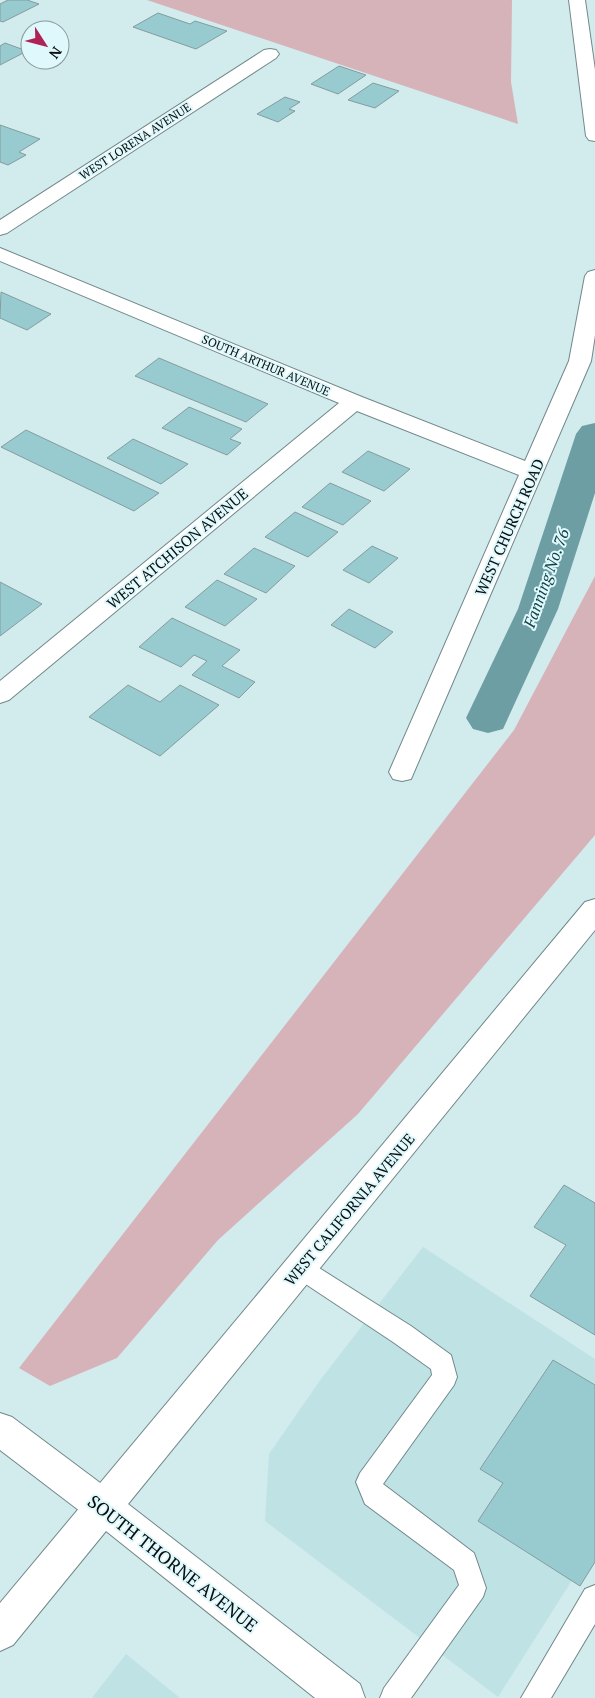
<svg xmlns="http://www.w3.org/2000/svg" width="595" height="1698" viewBox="0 0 595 1698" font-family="'PT Serif',serif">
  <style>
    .built { fill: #bfe2e5 }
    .green { fill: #d6b3b9 }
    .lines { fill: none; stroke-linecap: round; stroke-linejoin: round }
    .canal { fill: #6c9ea4; fill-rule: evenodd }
    .building { fill: #97cbd0; stroke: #859c9e }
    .service-casing { stroke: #72888b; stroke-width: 2 }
    .minor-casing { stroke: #72888b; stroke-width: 2 }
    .secondary-casing { stroke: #72888b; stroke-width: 2 }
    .service { fill: #fff; fill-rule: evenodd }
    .minor { fill: #fff; fill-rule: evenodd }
    .secondary { fill: #fff; fill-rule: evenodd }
    .labels { text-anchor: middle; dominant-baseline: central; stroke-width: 4; stroke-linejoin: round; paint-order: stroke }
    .far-street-label { font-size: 12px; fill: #060e0f; stroke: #dff8fb }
    .street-label { font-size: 15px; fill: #060e0f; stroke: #dff8fb }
    .water-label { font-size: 16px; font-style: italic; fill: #104045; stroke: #dff8fb }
    .near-street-label { font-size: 18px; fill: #060e0f; stroke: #dff8fb }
  </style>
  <rect width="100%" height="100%" fill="#d2ebed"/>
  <path class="built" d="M 423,1247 L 595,1359 L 595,1544 L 498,1697 L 265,1521 L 269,1454 L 321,1379 Z
    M 126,1654 L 180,1698 L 92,1698 Z"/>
  <path class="green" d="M 147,0 L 512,0 L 511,82 L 518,124 Z
    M 595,576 L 595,835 L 358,1114 L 218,1240 L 117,1358 L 50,1386 L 19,1368 L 514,730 Z"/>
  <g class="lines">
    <path class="canal" d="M 595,423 L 595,493 L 558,609 L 503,729 L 488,733 L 473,729 L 466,718 L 518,609 L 576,434 L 582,426 Z"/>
  </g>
  <path class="building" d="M 8,0 L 27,0 L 39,4 L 3,22 L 0,21 L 0,4 Z
    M 158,13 L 190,24 L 195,21 L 227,31 L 196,49 L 133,27 Z
    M 5,43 L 27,51 L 0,65 L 0,46 Z
    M 339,66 L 366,75 L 338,94 L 311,84 Z
    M 373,83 L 399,91 L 375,108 L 348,100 Z
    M 285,97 L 300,102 L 289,109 L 295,111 L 278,122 L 257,114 Z
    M 0,125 L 40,139 L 19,152 L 26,155 L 8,165 L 0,162 Z
    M 1,292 L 51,314 L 27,330 L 0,318 Z
    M 159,358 L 268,404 L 246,422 L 135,376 Z
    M 189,407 L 242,429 L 230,439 L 241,443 L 227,455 L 162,428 Z
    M 26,430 L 159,493 L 134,511 L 1,447 Z
    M 133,439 L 188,464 L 161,484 L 107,458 Z
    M 368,451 L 410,469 L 384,491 L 342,472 Z
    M 330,483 L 371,501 L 343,525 L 302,507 Z
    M 295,512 L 338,532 L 308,557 L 265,537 Z
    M 372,546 L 398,558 L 369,583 L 343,570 Z
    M 254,548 L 295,566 L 266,593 L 224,574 Z
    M 217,580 L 257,599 L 225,626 L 185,607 Z
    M 0,582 L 42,604 L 0,636 Z
    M 349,609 L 393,632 L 375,648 L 331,625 Z
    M 172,618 L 240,650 L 222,666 L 255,682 L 239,698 L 192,675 L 207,661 L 194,655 L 181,667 L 139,647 Z
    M 128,685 L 160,702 L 180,685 L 219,705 L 160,756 L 89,717 Z
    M 564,1185 L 595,1203 L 595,1335 L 530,1296 L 566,1245 L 534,1227 Z
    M 553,1360 L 595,1385 L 595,1562 L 580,1586 L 478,1521 L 503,1483 L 480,1469 Z"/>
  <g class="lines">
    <defs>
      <path id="service" d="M 300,1258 L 308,1261 L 411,1326 L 451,1355 L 457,1377 L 454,1385 L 383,1484 L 474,1553 L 486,1588 L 483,1597 L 411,1698 L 380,1698 L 384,1688 L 459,1585 L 454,1570 L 365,1504 L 356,1482 L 360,1473 L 432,1375 L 431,1369 L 393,1342 L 292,1275 L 288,1268 L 292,1261 Z
        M 595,1585 L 595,1624 L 551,1698 L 521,1698 L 585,1589 Z"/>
      <path id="minor" d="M 569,0 L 585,0 L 595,70 L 595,141 L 589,140 L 586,136 Z
        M 270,49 L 276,50 L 279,54 L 276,58 L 7,233 L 0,235 L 0,220 L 264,50 Z
        M 0,248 L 362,397 L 525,461 L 569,361 L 585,276 L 588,272 L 595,270 L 595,335 L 591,361 L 411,779 L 402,781 L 393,779 L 389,772 L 519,475 L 357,411 L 9,700 L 0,703 L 0,681 L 339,403 L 0,261 Z
        M 0,1413 L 12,1417 L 115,1494 L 120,1506 L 115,1518 L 102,1523 L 89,1518 L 0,1450 Z"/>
      <path id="secondary" d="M 595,899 L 595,930 L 128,1504 L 360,1684 L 365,1698 L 315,1698 L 106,1531 L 13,1645 L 0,1651 L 0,1603 L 585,902 Z"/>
    </defs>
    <use href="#service" class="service-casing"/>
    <use href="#minor" class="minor-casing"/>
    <use href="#secondary" class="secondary-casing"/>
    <use href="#service" class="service"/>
    <use href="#minor" class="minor"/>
    <use href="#secondary" class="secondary"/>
  </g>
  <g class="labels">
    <g class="far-street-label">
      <text transform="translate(135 141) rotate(-33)">WEST LORENA AVENUE</text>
      <text transform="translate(266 365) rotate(23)">SOUTH ARTHUR AVENUE</text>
    </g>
    <g class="street-label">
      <text transform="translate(509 527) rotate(-66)">WEST CHURCH ROAD</text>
      <text transform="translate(177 548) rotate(-40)">WEST ATCHISON AVENUE</text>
      <text transform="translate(349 1209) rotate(-50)">WEST CALIFORNIA AVENUE</text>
    </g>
    <g class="water-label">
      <text transform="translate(546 578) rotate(-70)">Fanning No. 76</text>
    </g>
    <g class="near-street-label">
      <text transform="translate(173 1563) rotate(38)">SOUTH THORNE AVENUE</text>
    </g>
  </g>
  <g transform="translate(45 45) rotate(126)"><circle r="24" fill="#dff8fb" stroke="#889a9d"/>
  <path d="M0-4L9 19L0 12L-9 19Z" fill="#b02155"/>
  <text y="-8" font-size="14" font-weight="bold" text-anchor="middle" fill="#060e0f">N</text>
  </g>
</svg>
